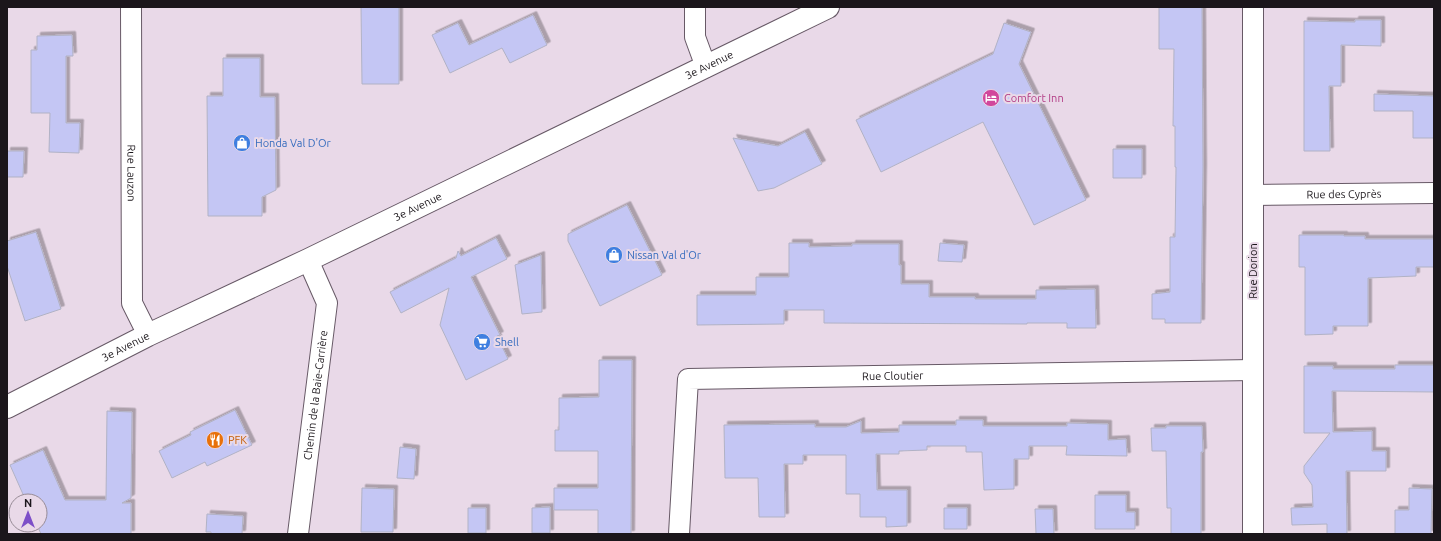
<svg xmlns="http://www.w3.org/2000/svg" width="1441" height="541" viewBox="0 0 1441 541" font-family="Ubuntu,sans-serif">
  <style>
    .building { fill: #c4c6f4; stroke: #b1b2c5; filter: url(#shadow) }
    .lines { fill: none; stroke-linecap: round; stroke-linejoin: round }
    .street-casing { stroke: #675966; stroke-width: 22 }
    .secondary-casing { stroke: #675966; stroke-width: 24 }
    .street { stroke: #fff; stroke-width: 20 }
    .secondary { stroke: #fff; stroke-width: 22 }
    .labels { text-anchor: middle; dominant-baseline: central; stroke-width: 4; stroke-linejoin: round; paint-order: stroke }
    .street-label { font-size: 11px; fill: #1b161b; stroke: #e9d9e8 }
    .hotel-label { font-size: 11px; fill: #b23c85; stroke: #e9d9e8; text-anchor: start }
    .shop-label { font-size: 11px; fill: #366cbe; stroke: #e9d9e8; text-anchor: start }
    .food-label { font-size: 11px; fill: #c56008; stroke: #e9d9e8; text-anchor: start }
  </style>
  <defs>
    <filter id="shadow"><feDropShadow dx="3.5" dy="-3.5" stdDeviation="0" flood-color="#0004"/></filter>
  </defs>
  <rect width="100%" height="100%" fill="#e9d9e8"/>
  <path class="building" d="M 361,7 L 399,7 L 399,84 L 362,84 Z
    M 1159,7 L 1202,7 L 1203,167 L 1201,323 L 1165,323 L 1165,319 L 1152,319 L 1152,294 L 1170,292 L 1170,237 L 1175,237 L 1176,167 L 1175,167 L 1175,126 L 1173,126 L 1174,49 L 1159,49 Z
    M 533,15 L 547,45 L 510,63 L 502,48 L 450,73 L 432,35 L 458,23 L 469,45 Z
    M 1355,20 L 1381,20 L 1381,46 L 1341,45 L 1341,86 L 1329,86 L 1330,151 L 1304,151 L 1304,21 L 1355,22 Z
    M 1004,23 L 1031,32 L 1019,64 L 1086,200 L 1034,225 L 983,122 L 881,172 L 856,120 L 993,54 Z
    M 72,35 L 73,56 L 66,56 L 66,123 L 80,123 L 79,153 L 49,152 L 50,113 L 31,113 L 31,50 L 37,50 L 37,36 Z
    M 223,58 L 260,58 L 260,97 L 275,97 L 276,190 L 262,197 L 262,216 L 208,216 L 207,96 L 223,96 Z
    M 1374,94 L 1434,96 L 1434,138 L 1413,138 L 1413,111 L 1374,111 Z
    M 805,132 L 822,164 L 774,188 L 758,191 L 733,138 L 778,146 Z
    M 1113,149 L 1142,149 L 1142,178 L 1113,178 Z
    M 7,151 L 24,151 L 23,177 L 7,177 Z
    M 627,205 L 662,275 L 600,306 L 568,241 L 568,234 Z
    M 36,232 L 61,309 L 25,321 L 7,266 L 7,241 Z
    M 1299,235 L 1344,235 L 1344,236 L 1365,236 L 1365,239 L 1434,239 L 1434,267 L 1416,267 L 1416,276 L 1368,278 L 1368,326 L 1333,326 L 1333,334 L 1305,335 L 1305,267 L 1299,267 Z
    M 496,238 L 507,259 L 471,277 L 500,335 L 497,336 L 508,359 L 466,380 L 440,325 L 449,288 L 401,313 L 390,292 L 456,258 L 458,251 L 461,256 Z
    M 789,243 L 809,243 L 809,247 L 852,246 L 852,244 L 899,244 L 899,265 L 901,265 L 901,284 L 929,284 L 929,297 L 975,297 L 975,299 L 1036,299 L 1036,290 L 1095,289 L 1096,328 L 1067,328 L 1067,323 L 1027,323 L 1027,324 L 824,323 L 824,310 L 784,310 L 784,324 L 697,325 L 697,295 L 756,295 L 756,277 L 789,277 Z
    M 940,243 L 964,245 L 962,262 L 938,261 Z
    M 541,255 L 542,312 L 522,314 L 515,265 Z
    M 599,360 L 632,360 L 631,534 L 598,534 L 598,510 L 554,510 L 554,488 L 598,488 L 598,451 L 555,451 L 555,430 L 559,430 L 559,398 L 599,397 Z
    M 1395,365 L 1434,365 L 1434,392 L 1332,391 L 1333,432 L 1372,431 L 1372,451 L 1386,451 L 1386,471 L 1346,471 L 1347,534 L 1327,534 L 1327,524 L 1292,525 L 1291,508 L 1313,507 L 1312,485 L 1304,473 L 1304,466 L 1330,433 L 1304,433 L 1304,366 L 1333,366 L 1333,369 L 1395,369 Z
    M 235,410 L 252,445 L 207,466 L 205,462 L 172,478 L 159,451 L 191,435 L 190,432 Z
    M 107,411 L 132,412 L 131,498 L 122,503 L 131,503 L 131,534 L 41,534 L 37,525 L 40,525 L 40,501 L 26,501 L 10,465 L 43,450 L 65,500 L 106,500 Z
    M 956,420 L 983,420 L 983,426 L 1067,426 L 1067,423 L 1108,424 L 1108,440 L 1126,439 L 1127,456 L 1066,455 L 1067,446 L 1029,446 L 1029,459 L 1014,459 L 1014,489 L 984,490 L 982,452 L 966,452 L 966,446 L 927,446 L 927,450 L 899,451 L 899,454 L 876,454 L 877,490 L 907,490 L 907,526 L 886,527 L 886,517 L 860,517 L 860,494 L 846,494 L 846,455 L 803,455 L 803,464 L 784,464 L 785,517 L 759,517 L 758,478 L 725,478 L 724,425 L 815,424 L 815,427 L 846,427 L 861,421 L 861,433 L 899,432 L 899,425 L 956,425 Z
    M 1166,426 L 1202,426 L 1203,452 L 1201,452 L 1201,534 L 1171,534 L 1171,508 L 1167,508 L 1166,451 L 1152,451 L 1151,428 L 1166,428 Z
    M 400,447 L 416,449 L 414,479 L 397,478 Z
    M 362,488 L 394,489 L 393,532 L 361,532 Z
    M 1409,488 L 1432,489 L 1431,534 L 1395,534 L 1395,510 L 1409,510 Z
    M 1095,495 L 1126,495 L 1126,512 L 1135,512 L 1135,529 L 1095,529 Z
    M 550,507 L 550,533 L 532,533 L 532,508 Z
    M 468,508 L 486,508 L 486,533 L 468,533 Z
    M 944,508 L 967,508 L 967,529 L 944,529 Z
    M 1035,509 L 1053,509 L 1054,534 L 1036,534 Z
    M 207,514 L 243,516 L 242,534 L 211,534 L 211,532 L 206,532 Z"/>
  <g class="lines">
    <defs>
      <g id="street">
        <path id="s1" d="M 131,7 L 132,303 L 148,335"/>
        <path d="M 695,7 L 695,37 L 706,67"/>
        <path id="s2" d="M 1253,195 L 1434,193"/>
        <path id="s3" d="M 298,534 L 327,303 L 308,260"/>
        <path id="s4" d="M 679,534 L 688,379 L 1253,370"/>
        <path d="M 1253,534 L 1253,7"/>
      </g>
      <g id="secondary">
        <path id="s5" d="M 7,407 L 148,335 L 308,260 L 828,7"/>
      </g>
    </defs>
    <use href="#street" class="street-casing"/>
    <use href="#secondary" class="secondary-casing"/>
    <use href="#street" class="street"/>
    <use href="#secondary" class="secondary"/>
  </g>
  <defs>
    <symbol id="hotel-disc" viewBox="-11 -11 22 22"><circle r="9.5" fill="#d1479c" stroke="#e9d9e8"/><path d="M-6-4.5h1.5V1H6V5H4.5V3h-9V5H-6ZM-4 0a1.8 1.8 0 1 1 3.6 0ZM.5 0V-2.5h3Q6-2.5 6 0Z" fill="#fff"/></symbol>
    <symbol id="shop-disc" viewBox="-11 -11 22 22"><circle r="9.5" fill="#3f7fe0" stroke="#e9d9e8"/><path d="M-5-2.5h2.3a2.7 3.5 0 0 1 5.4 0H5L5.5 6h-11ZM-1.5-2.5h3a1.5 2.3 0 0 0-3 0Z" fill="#fff"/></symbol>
    <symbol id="supermarket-disc" viewBox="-11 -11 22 22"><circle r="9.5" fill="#3f7fe0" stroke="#e9d9e8"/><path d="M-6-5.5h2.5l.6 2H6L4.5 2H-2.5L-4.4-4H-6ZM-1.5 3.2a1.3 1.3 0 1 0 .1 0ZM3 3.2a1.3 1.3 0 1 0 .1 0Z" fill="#fff"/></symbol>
    <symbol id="restaurant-disc" viewBox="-11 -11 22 22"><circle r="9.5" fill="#e8710a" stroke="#e9d9e8"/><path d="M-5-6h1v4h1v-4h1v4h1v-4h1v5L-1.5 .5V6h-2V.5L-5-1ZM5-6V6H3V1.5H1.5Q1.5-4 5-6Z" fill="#fff"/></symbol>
  </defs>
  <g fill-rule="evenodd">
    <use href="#hotel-disc" x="981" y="88" width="20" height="20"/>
    <use href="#shop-disc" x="232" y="133" width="20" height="20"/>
    <use href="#shop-disc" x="604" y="245" width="20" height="20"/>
    <use href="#supermarket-disc" x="472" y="332" width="20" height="20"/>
    <use href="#restaurant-disc" x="205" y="430" width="20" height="20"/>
  </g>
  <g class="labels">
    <g class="street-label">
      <text stroke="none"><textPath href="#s5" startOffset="781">3e Avenue</textPath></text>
      <text stroke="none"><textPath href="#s1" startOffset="166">Rue Lauzon</textPath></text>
      <text stroke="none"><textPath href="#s2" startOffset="91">Rue des Cyprès</textPath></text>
      <text stroke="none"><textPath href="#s5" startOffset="457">3e Avenue</textPath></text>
      <text transform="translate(1253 271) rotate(-90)">Rue Dorion</text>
      <text stroke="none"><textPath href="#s5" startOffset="133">3e Avenue</textPath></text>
      <text stroke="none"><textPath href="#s4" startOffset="360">Rue Cloutier</textPath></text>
      <text stroke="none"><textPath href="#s3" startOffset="140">Chemin de la Baie-Carrière</textPath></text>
    </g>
    <g class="hotel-label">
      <text x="1004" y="98">Comfort Inn</text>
    </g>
    <g class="shop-label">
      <text x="255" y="143">Honda Val D'Or</text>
      <text x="627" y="255">Nissan Val d'Or</text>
      <text x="495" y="342">Shell</text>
    </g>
    <g class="food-label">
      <text x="228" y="440">PFK</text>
    </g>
  </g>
  <rect width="1441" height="541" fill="none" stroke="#1b161b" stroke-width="16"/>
  <g transform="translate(28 513)"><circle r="19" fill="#e9d9e8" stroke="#978b96"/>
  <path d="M0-3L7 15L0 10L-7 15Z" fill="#7d4fc8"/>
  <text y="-6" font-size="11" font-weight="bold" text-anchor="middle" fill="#1b161b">N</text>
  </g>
</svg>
